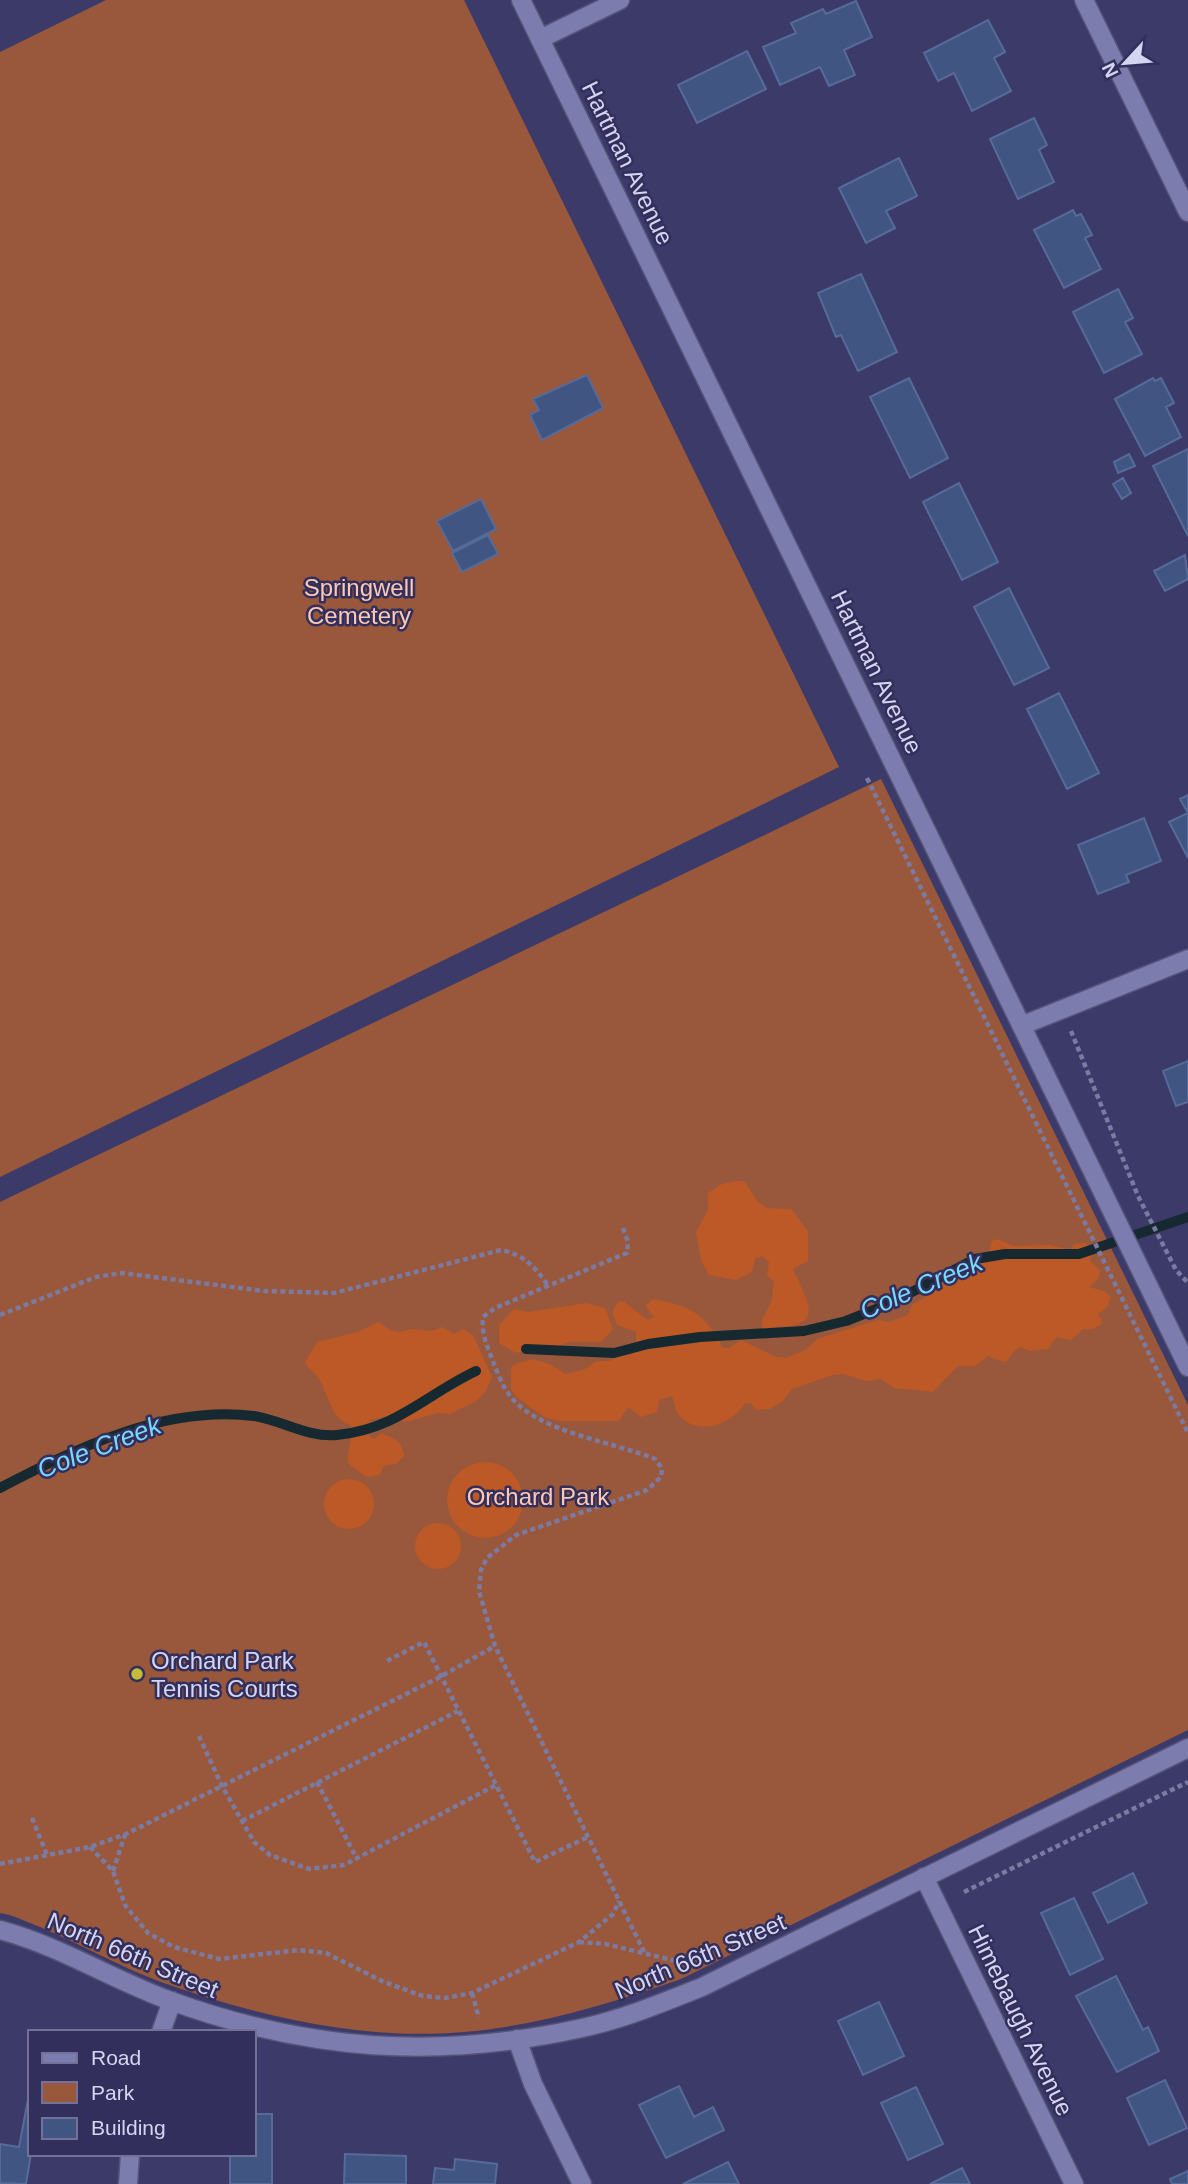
<svg xmlns="http://www.w3.org/2000/svg" width="1188" height="2184" viewBox="0 0 1188 2184" font-family="Helvetica,sans-serif">
  <style>
    .green { fill: #99583b }
    .forest { fill: #bc5927 }
    .lines { fill: none; stroke-linecap: round; stroke-linejoin: round }
    .stream { stroke: #162930; stroke-width: 10 }
    .building { fill: #405581; stroke: #566b99; stroke-width: 2 }
    .street-casing { stroke: #555379; stroke-width: 21 }
    .secondary-casing { stroke: #555379; stroke-width: 21 }
    .path { stroke: #7b7aa1; stroke-width: 4.5; stroke-dasharray: 5 3.5; stroke-linecap: butt }
    .street { stroke: #7d7caf; stroke-width: 18 }
    .secondary { stroke: #7d7caf; stroke-width: 18 }
    .poi-dot { fill: #c6bc3c; stroke: #322f5c; stroke-width: 2.5 }
    .labels { text-anchor: middle; dominant-baseline: central; stroke-width: 5; stroke-linejoin: round; paint-order: stroke }
    .street-label { font-size: 24px; fill: #d4d5f1; stroke: #322f5c }
    .park-label { font-size: 24px; fill: #fec9b2; stroke: #322f5c }
    .poi-label { font-size: 24px; fill: #d4d5f1; stroke: #322f5c; text-anchor: start }
    .water-label { font-size: 26px; font-style: italic; fill: #79d9fc; stroke: #322f5c }
  </style>
  <rect width="100%" height="100%" fill="#3c3a68"/>
  <path class="green" d="M 106,0 L 464,0 L 839,767 L 0,1177 L 0,52 Z
    M 881,779 L 1188,1405 L 1188,1730 L 681,1979 C 612,2003 537,2026 464,2032 C 362,2041 256,2016 161,1982 C 120,1967 81,1944 40,1927 C 27,1922 14,1915 0,1913 L 0,1202 Z"/>
  <path class="forest" d="M 736,1181 L 745,1182 L 757,1201 L 767,1208 L 791,1209 L 808,1231 L 808,1261 L 793,1269 C 804,1296 828,1326 779,1327 C 773,1327 769,1329 762,1329 L 762,1320 L 772,1300 L 774,1282 L 767,1275 L 769,1262 L 762,1256 L 755,1259 L 752,1272 L 736,1280 L 709,1275 L 701,1260 L 696,1232 L 708,1210 L 708,1193 L 722,1184 Z
    M 998,1239 L 1013,1246 L 1050,1245 L 1072,1250 L 1073,1244 L 1087,1243 L 1092,1255 L 1090,1261 L 1100,1270 L 1099,1278 L 1089,1287 L 1104,1291 L 1111,1297 L 1107,1307 L 1098,1314 L 1103,1322 L 1094,1329 L 1083,1329 L 1071,1340 L 1057,1337 L 1048,1349 L 1030,1351 L 1020,1347 C 1002,1358 1016,1368 988,1356 L 975,1366 L 958,1366 L 933,1392 L 894,1388 L 881,1379 L 866,1381 L 843,1374 L 833,1375 L 792,1389 L 783,1401 L 770,1409 L 756,1410 L 751,1403 L 745,1403 C 733,1424 698,1437 680,1416 C 674,1411 675,1402 672,1396 L 659,1400 L 657,1412 L 641,1417 L 628,1407 L 619,1421 L 562,1421 L 546,1418 L 516,1397 L 511,1389 L 511,1367 C 532,1354 547,1361 565,1374 L 585,1369 L 597,1361 L 610,1361 L 636,1344 L 636,1332 L 617,1325 L 612,1312 L 619,1301 L 624,1302 L 648,1320 L 654,1317 L 645,1306 L 653,1299 C 689,1306 705,1312 722,1347 L 729,1348 L 741,1340 L 776,1357 L 786,1358 L 807,1349 L 817,1339 L 878,1320 L 889,1322 L 908,1315 L 912,1305 L 929,1295 L 934,1285 C 952,1274 959,1288 965,1261 L 989,1252 L 992,1241 Z
    M 587,1303 L 605,1308 L 613,1329 L 601,1342 L 568,1342 L 551,1350 L 542,1347 L 516,1353 L 499,1343 L 499,1325 L 514,1309 L 528,1312 Z
    M 378,1322 L 392,1331 L 399,1332 L 413,1329 L 432,1331 L 442,1327 L 454,1334 L 463,1329 L 473,1335 L 492,1377 L 486,1391 L 476,1401 L 450,1414 L 439,1413 L 405,1422 L 388,1416 L 370,1420 L 369,1436 L 374,1439 L 381,1433 C 394,1439 402,1439 404,1456 L 396,1464 L 383,1466 L 380,1475 L 366,1477 L 348,1463 C 347,1450 353,1438 351,1425 C 329,1420 328,1388 316,1375 C 311,1369 308,1370 305,1362 L 317,1342 L 358,1332 Z
    M447 1500a38 38 0 1 1 76 0a38 38 0 1 1-76 0Z
    M324 1504a25 25 0 1 1 50 0a25 25 0 1 1-50 0Z
    M415 1546a23 23 0 1 1 46 0a23 23 0 1 1-46 0Z"/>
  <g class="lines">
    <path class="stream" d="M 526,1349 L 614,1353 L 648,1344 L 700,1337 L 804,1331 L 846,1321 L 889,1304 L 975,1259 L 1005,1254 L 1079,1254 L 1188,1217
      M 0,1488 C 77,1448 164,1405 254,1416 C 281,1420 308,1438 337,1435 C 397,1429 425,1395 476,1371"/>
  </g>
  <path class="building" d="M 856,1 L 872,37 L 844,50 L 855,75 L 829,86 L 820,67 L 780,85 L 763,47 L 796,33 L 791,23 L 823,9 L 826,14 Z
    M 988,20 L 1005,52 L 994,58 L 1011,91 L 972,111 L 954,73 L 938,81 L 924,53 Z
    M 747,51 L 766,89 L 697,123 L 678,85 Z
    M 1034,118 L 1047,145 L 1039,150 L 1054,182 L 1018,199 L 990,139 Z
    M 899,158 L 917,196 L 886,211 L 895,228 L 866,243 L 839,188 Z
    M 1073,210 L 1076,216 L 1081,214 L 1092,235 L 1085,238 L 1101,269 L 1064,288 L 1034,230 Z
    M 861,274 L 897,352 L 858,371 L 841,335 L 836,337 L 818,293 Z
    M 1118,289 L 1133,318 L 1125,322 L 1142,354 L 1104,373 L 1073,312 Z
    M 587,375 L 603,408 L 542,440 L 530,415 L 539,410 L 533,399 Z
    M 909,378 L 948,458 L 910,478 L 870,397 Z
    M 1153,378 L 1155,381 L 1161,378 L 1174,403 L 1166,407 L 1181,437 L 1145,456 L 1115,399 Z
    M 1188,449 L 1188,536 L 1153,466 Z
    M 1129,454 L 1135,466 L 1118,473 L 1114,462 Z
    M 1123,478 L 1131,493 L 1122,499 L 1113,484 Z
    M 959,483 L 998,562 L 962,580 L 923,502 Z
    M 481,499 L 496,529 L 453,551 L 437,521 Z
    M 488,535 L 498,554 L 462,572 L 452,553 Z
    M 1185,555 L 1188,579 L 1165,591 L 1154,571 Z
    M 1009,588 L 1049,668 L 1014,685 L 974,607 Z
    M 1059,693 L 1099,773 L 1067,789 L 1027,709 Z
    M 1188,795 L 1188,858 L 1169,822 L 1188,813 L 1180,799 Z
    M 1144,818 L 1161,861 L 1126,875 L 1129,882 L 1098,894 L 1078,845 Z
    M 1188,1061 L 1188,1102 L 1176,1106 L 1163,1071 Z
    M 1133,1873 L 1147,1903 L 1108,1923 L 1093,1893 Z
    M 1074,1898 L 1103,1959 L 1070,1975 L 1041,1913 Z
    M 1116,1976 L 1143,2030 L 1148,2027 L 1159,2051 L 1117,2072 L 1076,1996 Z
    M 879,2002 L 904,2056 L 863,2075 L 838,2021 Z
    M 1165,2080 L 1187,2128 L 1149,2145 L 1127,2098 Z
    M 679,2086 L 694,2117 L 713,2107 L 724,2130 L 666,2158 L 639,2105 Z
    M 916,2087 L 943,2144 L 908,2160 L 881,2103 Z
    M 30,2089 L 31,2154 L 26,2184 L 0,2183 L 0,2144 L 19,2147 Z
    M 254,2114 L 272,2114 L 272,2184 L 230,2184 L 230,2154 L 254,2154 Z
    M 345,2154 L 406,2156 L 406,2184 L 344,2184 Z
    M 455,2159 L 497,2164 L 495,2184 L 433,2184 L 435,2168 L 454,2170 Z
    M 728,2162 L 739,2184 L 683,2184 Z
    M 962,2168 L 970,2184 L 930,2184 Z
    M 1188,2171 L 1188,2184 L 1172,2184 L 1170,2179 Z"/>
  <g class="lines">
    <defs>
      <path id="street" d="M 1084,0 L 1188,212
        M 540,39 L 620,0
        M 1023,1025 L 1188,959
        M 924,1877 L 1074,2184
        M 0,1930 C 60,1946 113,1980 171,2001 C 309,2051 437,2060 582,2028 C 623,2019 662,2003 702,1987 L 1188,1748
        M 161,2032 L 172,2001
        M 517,2039 L 533,2084 L 582,2184
        M 128,2184 L 130,2154"/>
      <path id="secondary" d="M 521,0 L 1188,1367"/>
    </defs>
    <use href="#street" class="street-casing"/>
    <use href="#secondary" class="secondary-casing"/>
    <path class="path" d="M 867,778 L 1188,1433
      M 1071,1031 L 1138,1196 L 1176,1270 L 1188,1283
      M 623,1228 L 628,1242 L 627,1253 L 495,1308 L 483,1317 C 481,1334 488,1348 494,1364 C 498,1373 502,1385 508,1393 C 534,1432 612,1441 655,1459 L 662,1468 L 661,1477 L 647,1490 L 516,1535 L 487,1558 L 481,1570 L 479,1591 L 495,1646 L 644,1952
      M 0,1315 L 96,1277 L 122,1273 L 264,1291 L 334,1293 L 501,1250 C 525,1255 535,1267 549,1287
      M 387,1661 L 424,1642 L 535,1862 L 588,1837
      M 199,1736 L 222,1786 L 254,1842 L 270,1855 L 309,1869 L 344,1865 L 496,1785
      M 317,1782 L 357,1859
      M 32,1818 L 47,1855
      M 242,1821 L 458,1711
      M 90,1847 L 113,1871 L 125,1905 L 148,1933 L 174,1947 L 219,1959 L 299,1950 L 326,1953 L 384,1982 L 423,1996 L 445,1998 L 472,1993 L 579,1942 L 613,1914 L 619,1901
      M 0,1864 L 90,1847 L 126,1834 L 440,1677 L 495,1646
      M 113,1871 L 125,1835
      M 964,1892 L 1188,1782
      M 579,1942 L 606,1944 L 688,1964
      M 472,1993 L 479,2018"/>
    <use href="#street" class="street"/>
    <use href="#secondary" class="secondary"/>
  </g>
  <circle class="poi-dot" cx="137" cy="1674" r="7"/>
  <g class="labels">
    <g class="street-label">
      <text transform="translate(628 163) rotate(64)">Hartman Avenue</text>
      <text transform="translate(877 672) rotate(64)">Hartman Avenue</text>
      <text transform="translate(133 1955) rotate(23)">North 66th Street</text>
      <text transform="translate(700 1956) rotate(-23)">North 66th Street</text>
      <text transform="translate(1021 2020) rotate(64)">Himebaugh Avenue</text>
    </g>
    <g class="park-label">
      <text x="359" y="587">Springwell<tspan x="359" dy="28">Cemetery</tspan></text>
      <text x="538" y="1496">Orchard Park</text>
    </g>
    <g class="poi-label">
      <text x="151" y="1660">Orchard Park<tspan x="151" dy="28">Tennis Courts</tspan></text>
    </g>
    <g class="water-label">
      <text transform="translate(921 1286) rotate(-23)">Cole Creek</text>
      <text transform="translate(99 1447) rotate(-21)">Cole Creek</text>
    </g>
  </g>
  <rect x="28" y="2030" width="228" height="126" fill="#322f5c" stroke="#737198" stroke-width="2"/>
  <rect x="42" y="2053" width="35" height="10" fill="#7d7caf" stroke="#737198" stroke-width="2"/>
  <text x="91" y="2065" font-size="21" fill="#d4d5f1">Road</text>
  <rect x="42" y="2082" width="35" height="21" fill="#99583b" stroke="#737198" stroke-width="2"/>
  <text x="91" y="2100" font-size="21" fill="#d4d5f1">Park</text>
  <rect x="42" y="2118" width="35" height="21" fill="#405581" stroke="#737198" stroke-width="2"/>
  <text x="91" y="2135" font-size="21" fill="#d4d5f1">Building</text>
  <g transform="translate(1125 63) rotate(244)" stroke="#322f5c" stroke-width="5" paint-order="stroke">
  <path d="M0-5L12 26L0 18L-12 26Z" fill="#d4d5f1"/>
  <text y="-10" font-size="19" font-weight="bold" text-anchor="middle" fill="#d4d5f1">N</text>
  </g>
</svg>
